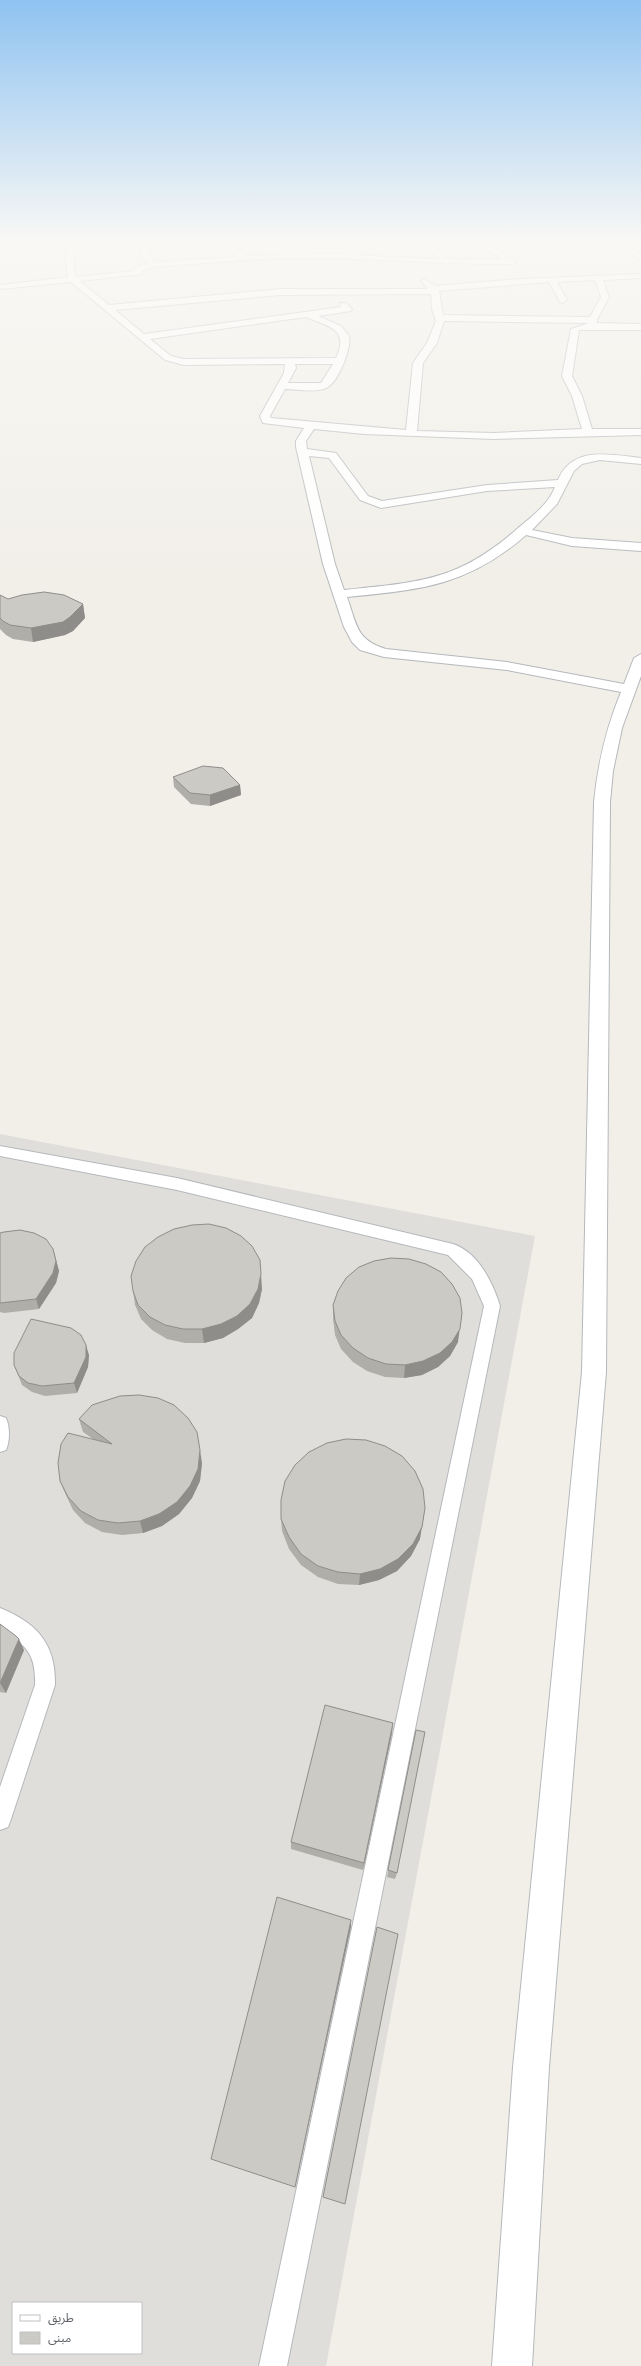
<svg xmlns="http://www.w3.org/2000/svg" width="641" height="2366" viewBox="0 0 641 2366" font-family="'Golos Text','Noto Sans Arabic',sans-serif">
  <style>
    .industrial { fill: #e0deda; fill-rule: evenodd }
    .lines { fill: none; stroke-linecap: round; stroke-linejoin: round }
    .lane-casing { stroke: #b5b8bc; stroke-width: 2 }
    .street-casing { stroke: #b5b8bc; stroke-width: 2 }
    .lane { fill: #fff; fill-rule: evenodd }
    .street { fill: #fff; fill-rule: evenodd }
    .wall { fill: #afaea9 }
    .shaded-wall { fill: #8f8d8a }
    .building { fill: #cccac5; stroke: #8f8d8a }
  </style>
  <rect width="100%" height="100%" fill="#f1efe8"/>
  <path class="industrial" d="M 0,1134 L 535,1236 L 326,2366 L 0,2366 ZM 13,2303 L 141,2303 L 141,2353 L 13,2353 Z"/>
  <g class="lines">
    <defs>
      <path id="lane" d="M 0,1146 L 177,1178 L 453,1244 C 478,1252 493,1283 500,1306 L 287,2366 L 259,2366 L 484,1306 L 472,1279 L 448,1255 L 177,1190 L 0,1156 Z
        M 0,1416 L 6,1418 C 10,1427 10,1441 6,1450 L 0,1452 Z
        M 0,1608 C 37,1623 56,1644 55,1685 L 11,1819 L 8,1827 L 0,1830 L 0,1787 L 35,1685 C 36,1653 26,1645 0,1629 Z"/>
      <path id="street" d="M 63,241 L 71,241 L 76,277 L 134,271 L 136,266 L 148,264 L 135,241 L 143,241 L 155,262 L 237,257 L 222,241 L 230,241 L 237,249 L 247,256 L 332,254 L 438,259 L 423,241 L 431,241 L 447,259 L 503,260 L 475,241 L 485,241 L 516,262 L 512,264 C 444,265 376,258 308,258 C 256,258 205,263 153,267 L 143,270 L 141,274 L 134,275 L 80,281 L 109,305 L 280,289 L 428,289 L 421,281 L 425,279 L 435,286 L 520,279 L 641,274 L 641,278 L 603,280 L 609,297 L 597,320 L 597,323 L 641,324 L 641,330 L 579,330 L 572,376 L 582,396 L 592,429 L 641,429 L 641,435 L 494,439 L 364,434 L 314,429 L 306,441 L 307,449 L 336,453 L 368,496 L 382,501 L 487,485 L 558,480 C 573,445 610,455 641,458 L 641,464 L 600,460 L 582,464 L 574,471 L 557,504 L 532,530 L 572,538 L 641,543 L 641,551 L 572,546 L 526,535 C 468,586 420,590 347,597 C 357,625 356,640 386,649 L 507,662 L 624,684 L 634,658 L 641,654 L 641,676 L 622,728 L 613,771 L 610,802 L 606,1372 L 549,2067 L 532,2366 L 492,2366 L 513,2067 L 582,1372 L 594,802 C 598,762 606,729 621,692 L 507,670 L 384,657 L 360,650 L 352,642 L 344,627 L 323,564 L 296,447 L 296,441 L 304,428 L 263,423 L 260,416 L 284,373 L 285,364 L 184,365 L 165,360 L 71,282 L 0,289 L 0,285 L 68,277 ZM 595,280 L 601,297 L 590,317 L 443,315 L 439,291 L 549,282 L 560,302 L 563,303 L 567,300 L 557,282 ZM 431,294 L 432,309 L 436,321 L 427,343 L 413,363 L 406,430 L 271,418 L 270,416 L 285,389 C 296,389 315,393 326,388 C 338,383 352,348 349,336 L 341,326 L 318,316 L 351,311 L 352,309 L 346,303 L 340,303 L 341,307 L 144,334 L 115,310 L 280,295 ZM 306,317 C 328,327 350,328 336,358 L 184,359 L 171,356 L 150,339 ZM 444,321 L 589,323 L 571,329 L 562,376 L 572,396 L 582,429 L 494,433 L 417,431 L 423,363 L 437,343 ZM 295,364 L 333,364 L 321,383 L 288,383 L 296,368 ZM 309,456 L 329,458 L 360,500 L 381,508 L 487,491 L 555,487 C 548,505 531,517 517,529 C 458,581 420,582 344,590 L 335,564 Z
        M 616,241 L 625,241 L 641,255 L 641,261 Z"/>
    </defs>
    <use href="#lane" class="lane-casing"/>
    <use href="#street" class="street-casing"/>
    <use href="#lane" class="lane"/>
    <use href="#street" class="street"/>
  </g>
  <path class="wall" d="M 0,595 L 8,599 L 83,604 L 85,618 L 73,631 L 65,635 L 33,642 L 13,639 L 6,635 L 0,629 Z
    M 173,777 L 240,785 L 241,795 L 210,806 L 191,804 L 174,787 Z
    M 0,1233 L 53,1249 L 59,1271 L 56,1283 L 39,1309 L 4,1313 L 0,1312 Z
    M 262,1289 L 259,1303 L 252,1318 L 238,1329 L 223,1338 L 204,1343 L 185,1343 L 167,1339 L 152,1330 L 141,1319 L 135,1305 L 133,1291 Z
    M 333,1305 L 458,1342 L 450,1356 L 438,1367 L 422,1375 L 404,1378 L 385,1377 L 367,1371 L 353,1362 L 341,1349 L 335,1335 L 333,1319 Z
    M 89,1355 L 88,1367 L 77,1393 L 45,1396 L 32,1392 L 22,1385 L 14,1365 Z
    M 79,1419 L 202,1463 L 200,1481 L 192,1498 L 179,1514 L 162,1526 L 143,1533 L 122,1535 L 102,1532 L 85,1523 L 73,1510 L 65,1493 L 60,1481 L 93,1439 L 83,1432 Z
    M 281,1519 L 420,1539 L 411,1556 L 397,1571 L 379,1580 L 359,1585 L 338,1584 L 318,1577 L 301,1565 L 289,1549 L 282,1531 Z
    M 0,1624 L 24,1650 L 6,1693 L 0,1692 Z
    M 416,1730 L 397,1873 L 395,1879 L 387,1877 Z
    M 392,1733 L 363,1870 L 291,1849 L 291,1842 Z"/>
  <path class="shaded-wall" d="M 83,604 L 85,618 L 73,631 L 65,635 L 33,642 L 31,628 Z
    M 240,785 L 241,795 L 210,806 L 210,795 Z
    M 53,1249 L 59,1271 L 56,1283 L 39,1309 L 36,1299 Z
    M 261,1274 L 262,1289 L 259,1303 L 252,1318 L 238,1329 L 223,1338 L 204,1343 L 202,1329 Z
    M 462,1313 L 458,1342 L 450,1356 L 438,1367 L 422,1375 L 404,1378 L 405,1365 Z
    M 86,1345 L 89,1355 L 88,1367 L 77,1393 L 74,1383 Z
    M 200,1450 L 202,1463 L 200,1481 L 192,1498 L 179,1514 L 162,1526 L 143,1533 L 140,1521 Z
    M 425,1508 L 420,1539 L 411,1556 L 397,1571 L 379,1580 L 359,1585 L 360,1574 Z
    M 19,1639 L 24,1650 L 6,1693 L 0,1683 Z
    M 393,1723 L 392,1733 L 363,1870 L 364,1863 Z
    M 351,1920 L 351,1927 L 295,2188 L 295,2187 Z"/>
  <path class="building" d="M 44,592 L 64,595 L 83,604 L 70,617 L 63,622 L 31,628 L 10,625 L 3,621 L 0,618 L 0,595 L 8,599 L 22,595 Z
    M 203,766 L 223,768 L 240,785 L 210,795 L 190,793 L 173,777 Z
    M 209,1224 L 226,1228 L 241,1236 L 252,1246 L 260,1260 L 261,1274 L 258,1289 L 250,1304 L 237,1316 L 221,1324 L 202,1329 L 183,1329 L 165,1325 L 150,1317 L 138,1305 L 133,1291 L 131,1276 L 136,1261 L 145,1247 L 158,1237 L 174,1229 L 192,1225 Z
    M 20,1230 L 34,1233 L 46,1239 L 53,1249 L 56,1261 L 53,1273 L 36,1299 L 0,1303 L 0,1233 L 4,1232 Z
    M 391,1258 L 409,1259 L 426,1264 L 441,1272 L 452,1284 L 460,1298 L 462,1313 L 460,1329 L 452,1342 L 440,1353 L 423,1361 L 405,1365 L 386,1364 L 368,1358 L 353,1348 L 341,1335 L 335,1321 L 333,1305 L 338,1291 L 346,1278 L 359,1267 L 374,1261 Z
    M 31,1319 L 71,1328 L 81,1335 L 86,1345 L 86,1357 L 74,1383 L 42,1386 L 28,1383 L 19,1376 L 14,1365 L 14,1353 Z
    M 139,1395 L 158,1398 L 174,1405 L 188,1418 L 197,1432 L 200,1450 L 198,1469 L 190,1486 L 177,1502 L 159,1514 L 140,1521 L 118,1523 L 98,1520 L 81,1511 L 68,1497 L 60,1481 L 58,1463 L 61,1444 L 68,1433 L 112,1444 L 79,1419 L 92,1405 L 120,1396 Z
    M 346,1439 L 366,1440 L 385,1446 L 402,1456 L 415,1471 L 423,1489 L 425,1508 L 422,1527 L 413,1544 L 398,1559 L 380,1569 L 360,1574 L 338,1572 L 318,1566 L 301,1554 L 289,1537 L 281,1519 L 281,1500 L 285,1481 L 295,1465 L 309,1452 L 327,1443 Z
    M 0,1624 L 16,1636 L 19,1639 L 0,1683 Z
    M 325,1705 L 393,1723 L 364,1863 L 291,1842 Z
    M 416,1730 L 425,1732 L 397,1873 L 388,1870 Z
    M 277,1897 L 351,1920 L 295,2187 L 211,2159 Z
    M 377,1927 L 398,1934 L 345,2204 L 323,2197 Z"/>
  <linearGradient id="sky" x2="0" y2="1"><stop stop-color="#8fc3f1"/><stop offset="0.42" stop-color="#f9f8f5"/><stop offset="1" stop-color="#f9f8f5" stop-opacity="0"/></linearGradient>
  <rect width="641" height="573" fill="url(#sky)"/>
  <rect x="12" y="2302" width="130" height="52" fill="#ffffff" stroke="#bfc1c3"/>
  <rect x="20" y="2315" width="20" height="6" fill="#ffffff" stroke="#bfc1c3"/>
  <text x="48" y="2322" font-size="12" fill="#5f6368">طريق</text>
  <rect x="20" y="2332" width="20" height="12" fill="#cccac5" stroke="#bfc1c3"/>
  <text x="48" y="2342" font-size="12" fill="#5f6368">مبنى</text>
</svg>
